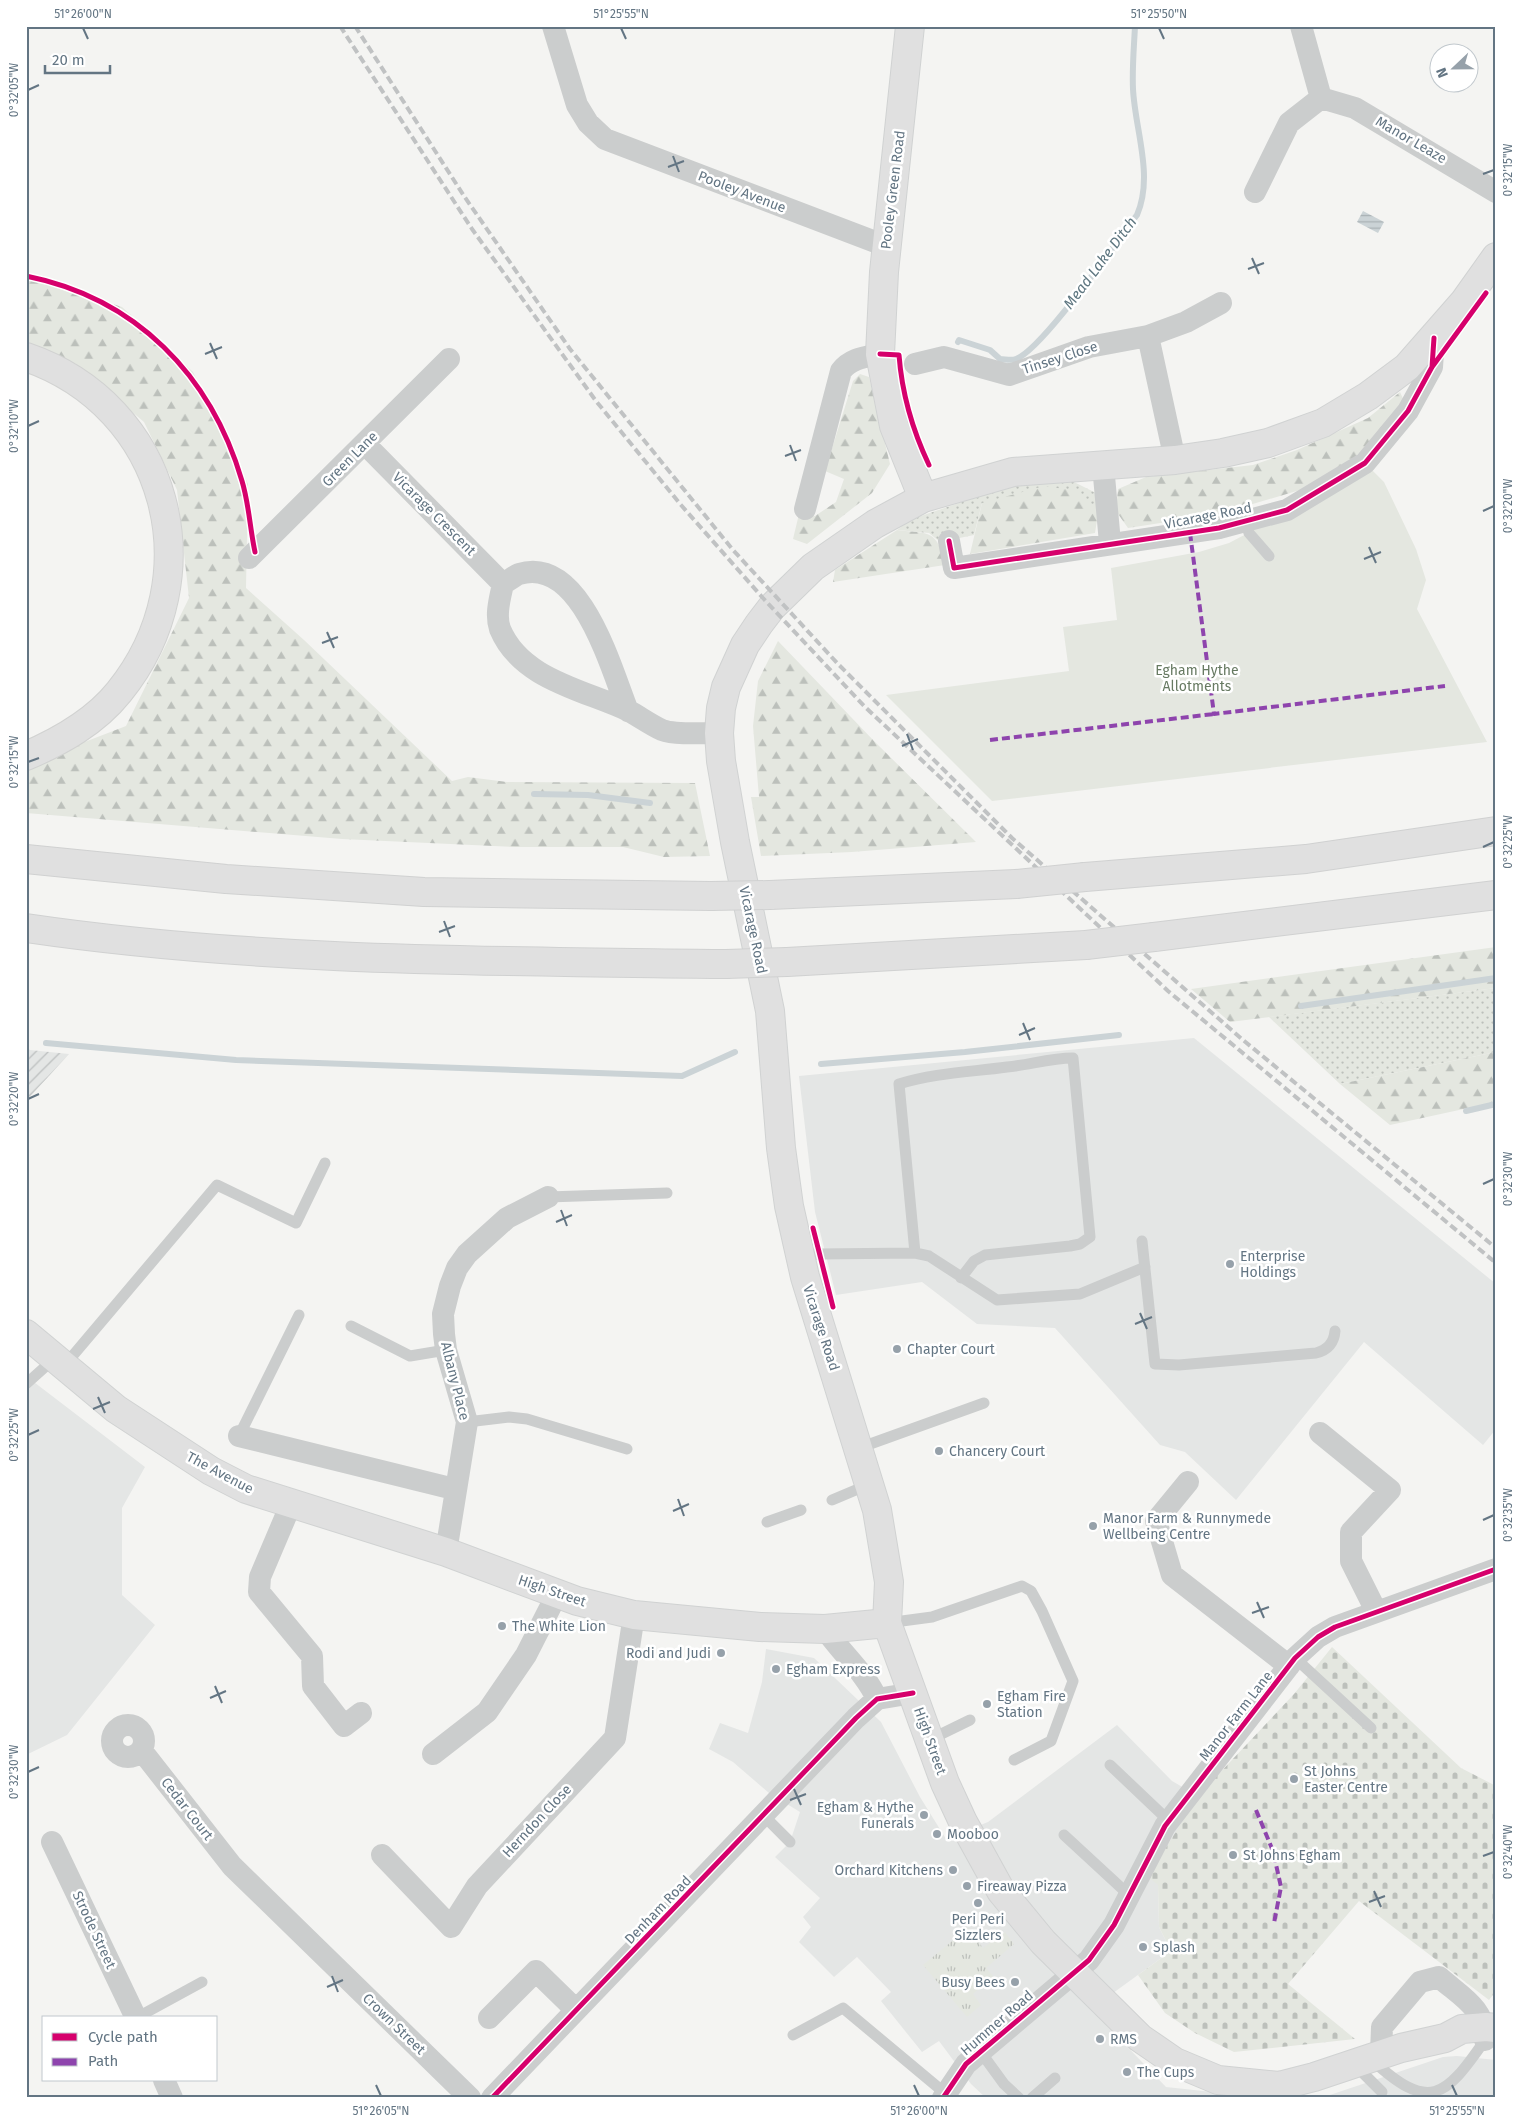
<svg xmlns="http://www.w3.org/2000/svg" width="1522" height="2124" viewBox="0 0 1522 2124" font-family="'Fira Sans',sans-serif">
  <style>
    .built { fill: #e4e6e5 }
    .industrial { fill: url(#industrial-furrows) }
    .grass { fill: url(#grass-dots) }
    .forest { fill: url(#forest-firs) }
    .cemetery { fill: url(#cemetery-stones) }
    .park { fill: url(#park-tufts) }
    .garden { fill: #e4e7e0 }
    .water { fill: url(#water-rules) }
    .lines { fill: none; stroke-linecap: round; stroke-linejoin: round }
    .stream { stroke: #cbd3d6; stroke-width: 6 }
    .secondary-casing { stroke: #d0d2d2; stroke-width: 30 }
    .primary-casing { stroke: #d1d2d1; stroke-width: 30 }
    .highway-casing { stroke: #d0d1d1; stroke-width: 30 }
    .lane { stroke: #cbcdcd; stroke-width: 11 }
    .street { stroke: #cbcdcd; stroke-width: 22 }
    .secondary { stroke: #e0e0e0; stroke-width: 28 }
    .primary { stroke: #e0e0e0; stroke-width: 28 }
    .highway { stroke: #e0e0e0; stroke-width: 28 }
    .rail { stroke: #c0c2c3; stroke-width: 4; stroke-dasharray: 8 4; stroke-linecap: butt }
    .highway-bridge-casing { stroke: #d0d1d1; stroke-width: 30; stroke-linecap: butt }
    .highway-bridge { stroke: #e0e0e0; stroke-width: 28 }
    .quiet { stroke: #8e44ad; stroke-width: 4; stroke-dasharray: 8 4; stroke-linecap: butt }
    .cycleway-casing { stroke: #fff; stroke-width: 8 }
    .cycleway { stroke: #d6006c; stroke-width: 5 }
    .ticks { fill: none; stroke: #637583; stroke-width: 2 }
    .poi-dot { fill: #96a1aa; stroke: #fff; stroke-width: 2 }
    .labels { text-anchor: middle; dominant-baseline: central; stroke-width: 5; stroke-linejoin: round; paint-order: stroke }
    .street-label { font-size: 14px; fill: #637583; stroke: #fff }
    .park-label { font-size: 14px; fill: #677a62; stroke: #fff }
    .poi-label { font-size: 14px; fill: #637583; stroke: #fff; text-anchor: start }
    .water-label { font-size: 15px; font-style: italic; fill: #5f7781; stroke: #fff }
    .neatline { fill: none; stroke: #637583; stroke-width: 2 }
    .ticks-label { font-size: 12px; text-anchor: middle; fill: #637583 }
  </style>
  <defs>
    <pattern id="industrial-furrows" width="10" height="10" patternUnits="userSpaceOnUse" patternTransform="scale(1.25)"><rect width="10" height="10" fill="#e4e6e5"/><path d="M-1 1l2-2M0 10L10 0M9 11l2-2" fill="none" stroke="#bcbfbf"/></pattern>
    <pattern id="grass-dots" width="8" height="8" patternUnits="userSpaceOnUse" patternTransform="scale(1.25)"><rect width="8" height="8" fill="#e4e7e0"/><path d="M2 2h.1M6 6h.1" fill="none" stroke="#bcc0bb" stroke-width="1.8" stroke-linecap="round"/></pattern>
    <pattern id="forest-firs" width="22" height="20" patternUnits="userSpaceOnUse" patternTransform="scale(1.25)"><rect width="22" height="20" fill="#e4e7e0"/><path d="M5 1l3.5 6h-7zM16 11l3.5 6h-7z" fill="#bcc0bb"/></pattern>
    <pattern id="cemetery-stones" width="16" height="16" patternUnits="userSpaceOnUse" patternTransform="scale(1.25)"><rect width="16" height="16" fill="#e4e7e0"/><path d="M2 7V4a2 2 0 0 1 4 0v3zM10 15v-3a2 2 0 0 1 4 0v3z" fill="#bcc0bb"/></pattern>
    <pattern id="park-tufts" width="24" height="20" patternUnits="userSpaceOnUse" patternTransform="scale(1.25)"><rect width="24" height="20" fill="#e4e7e0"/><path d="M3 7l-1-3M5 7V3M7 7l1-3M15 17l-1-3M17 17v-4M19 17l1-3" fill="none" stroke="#bcc0bb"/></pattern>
    <pattern id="water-rules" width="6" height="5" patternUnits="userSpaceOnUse" patternTransform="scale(1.25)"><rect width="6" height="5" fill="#cbd3d6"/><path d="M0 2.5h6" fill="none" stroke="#a8b0b3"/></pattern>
  </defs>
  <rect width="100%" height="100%" fill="#f4f4f2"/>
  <path class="built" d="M 1194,1038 L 1496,1284 L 1496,1429 L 1483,1445 L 1364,1342 L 1236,1500 L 1185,1452 L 1160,1445 L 1055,1328 L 977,1324 L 922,1282 L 836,1295 L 815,1212 L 799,1076 Z
    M 26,1376 L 145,1467 L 122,1508 L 122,1595 L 155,1625 L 67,1735 L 26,1755 Z
    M 766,1649 L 814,1658 L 881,1722 L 920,1797 L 946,1839 L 988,1822 L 1117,1725 L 1172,1781 L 1198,1796 L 1158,1885 L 1159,1927 L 1171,1951 L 1091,2009 L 1166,2087 L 1268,2098 L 986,2098 L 971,2084 L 939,2041 L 922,2052 L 881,2001 L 891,1992 L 857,1957 L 834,1977 L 799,1942 L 811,1927 L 803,1917 L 820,1898 L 775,1857 L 790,1842 L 800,1812 L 769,1793 L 733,1762 L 709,1749 L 720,1723 L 748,1733 L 762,1682 Z
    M 1457,2056 L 1496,2060 L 1496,2098 L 1321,2098 L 1443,2057 Z"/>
  <path class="industrial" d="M 26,1047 L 30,1050 L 69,1054 L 26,1101 Z"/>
  <path class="grass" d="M 1070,480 L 1096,493 L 1098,514 L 982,503 L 974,535 L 940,542 L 929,533 L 897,530 L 912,519 L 1006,487 Z
    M 1496,988 L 1496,1052 L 1340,1084 L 1269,1017 Z"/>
  <path class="forest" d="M 26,276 L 122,307 L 193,372 L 248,484 L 246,588 L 304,640 L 452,781 L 468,777 L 507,782 L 695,783 L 710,856 L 664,857 L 623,847 L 516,847 L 342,839 L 26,813 L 26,771 L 82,743 L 126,726 L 189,598 L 177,490 L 144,422 L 76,364 L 26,344 Z
    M 860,374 L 869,377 L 890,464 L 872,493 L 807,544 L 793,539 L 799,514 L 815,516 L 836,502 L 844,479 L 825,471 L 853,381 Z
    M 1400,392 L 1405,403 L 1366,451 L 1300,490 L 1219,514 L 1128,528 L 1116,511 L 1118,489 L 1146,477 L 1253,465 L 1297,450 L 1368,418 Z
    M 1044,486 L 1077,491 L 1098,514 L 1095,533 L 970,554 L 982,503 Z
    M 897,530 C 930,534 937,529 945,565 L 833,582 L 835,570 Z
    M 778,641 L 874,741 L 976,842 L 852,852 L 761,856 L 751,797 L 759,797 L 753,726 L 758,681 Z
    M 1496,947 L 1496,988 L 1230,1022 L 1191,989 Z
    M 1496,1052 L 1496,1102 L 1390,1125 L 1340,1084 Z"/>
  <path class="cemetery" d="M 1332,1647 L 1461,1768 L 1496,1786 L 1496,1991 L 1489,2000 L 1359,1901 L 1288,1984 L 1355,2039 L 1234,2052 L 1195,2033 L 1165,2013 L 1138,1975 L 1171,1951 L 1159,1927 L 1158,1885 L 1148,1877 L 1198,1796 L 1294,1694 Z"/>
  <path class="park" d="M 968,1928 L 983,1948 L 1005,1932 L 1014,1944 L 986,1968 L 993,1976 L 973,1994 L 981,2005 L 967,2017 L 923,1965 Z"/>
  <path class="garden" d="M 1371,469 L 1384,482 L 1416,549 L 1426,580 L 1417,609 L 1487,742 L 992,801 L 886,695 L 1069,671 L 1063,627 L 1117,620 L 1111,568 L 1199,552 L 1229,543 Z"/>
  <path class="water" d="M 1363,211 L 1384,222 L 1378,233 L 1357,222 Z"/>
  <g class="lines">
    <path class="stream" d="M 958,342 L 959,340 L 990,350 L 1000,359 C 1005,359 1011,361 1016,359 C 1042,350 1116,242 1137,215 C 1154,176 1135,130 1133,89 C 1132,68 1134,47 1135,26
      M 534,794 L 588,795 L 650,803
      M 1301,1006 L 1496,978
      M 46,1043 L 236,1060 L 682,1076 L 735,1052
      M 821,1064 L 965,1052 L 1119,1035
      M 1466,1111 L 1496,1104"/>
    <defs>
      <path id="secondary" d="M 910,26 L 884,272 L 880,354 L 894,426 L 923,498
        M 1496,257 L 1464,302 L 1407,367 L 1368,396 L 1323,423 L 1268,443 L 1223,453 L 1175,460 L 1013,472 L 923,498 L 875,524 L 813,567 L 772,607 L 759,624 L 745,645 L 726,687 L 721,708 L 719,733 L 721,761 L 735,842 L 770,1011 L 781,1148 L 789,1206 L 805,1277 L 877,1510 L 889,1582 L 887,1623 L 945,1783 L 963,1822 L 1001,1891 L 1043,1942 L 1140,2038 L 1175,2062 L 1218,2080 L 1279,2086 L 1314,2077 L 1401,2048 L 1445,2038 L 1462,2029 L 1486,2027 L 1496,2028
        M 26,1334 L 116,1409 L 211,1471 L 246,1489 L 446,1552 L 577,1601 L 634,1615 L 760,1627 L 825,1629 L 887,1623"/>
      <path id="primary" d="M 26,357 C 169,406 213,576 119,692 C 95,722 61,741 26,756"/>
      <path id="highway" d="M 26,859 L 226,879 L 424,892 L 711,896
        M 1085,877 L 1306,859 L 1496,831
        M 770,895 L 1016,884
        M 26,928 C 257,962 493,961 726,964
        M 1154,937 L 1496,895
        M 787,962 L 1086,945"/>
    </defs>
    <use href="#secondary" class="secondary-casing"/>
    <use href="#primary" class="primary-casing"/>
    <use href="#highway" class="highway-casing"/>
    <path class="lane" d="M 1245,521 L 1249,533 L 1269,556
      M 548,1197 L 667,1193
      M 1142,1241 L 1155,1364 L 1179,1365 L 1316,1353 C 1328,1350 1334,1343 1335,1331
      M 915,1253 L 899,1084 C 934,1073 971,1072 1007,1067 C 1029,1065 1050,1058 1073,1058 L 1090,1237 L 1080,1244 L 1070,1246 L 985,1255 L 974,1261 L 961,1278
      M 800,1257 L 818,1254 L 915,1253 L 929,1256 L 997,1300 L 1080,1294 L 1145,1267
      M 351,1326 L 410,1356 L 446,1350
      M 64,1366 L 217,1185 L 296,1223 L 325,1163
      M 26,1384 L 55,1358
      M 467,1422 L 509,1417 L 527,1419 L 627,1449
      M 239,1436 L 299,1315
      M 859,1448 L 984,1403
      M 832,1500 L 870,1484
      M 767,1522 L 801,1510
      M 887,1623 L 932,1617 L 1022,1586 L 1031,1591 L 1042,1611 L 1073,1681 L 1051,1741 L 1014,1760
      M 1295,1658 L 1371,1728
      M 929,1740 L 970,1720
      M 1110,1765 L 1169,1821
      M 764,1816 L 790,1842
      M 1064,1835 L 1129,1895
      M 136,2018 L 202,1982
      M 793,2035 L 843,2008 L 946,2094
      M 980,2051 L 1004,2084 L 1019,2098
      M 1371,2059 C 1429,2113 1445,2098 1485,2040
      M 1360,2062 L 1364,2074 L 1382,2092
      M 1032,2098 L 1055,2078"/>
    <path class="street" d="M 553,26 L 577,105 L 588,123 L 605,139 L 886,246
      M 1301,26 L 1321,98
      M 1255,192 L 1289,123 L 1321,98 L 1355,108 L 1496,192
      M 1148,336 L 1186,322 L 1221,303
      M 915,364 L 944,357 L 1009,375 L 1089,347 L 1148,336 L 1175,460
      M 365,444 L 503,584
      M 1103,465 L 1110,543
      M 805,509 L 841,371 C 851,358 866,357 880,354
      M 949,541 L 954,568 L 1219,528 L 1287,510 L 1365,463 L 1408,411 L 1432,367 L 1434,338
      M 249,558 L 449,359
      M 628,711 C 611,669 581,555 519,574 C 514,576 508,581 503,584 C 500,598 495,615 500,629 C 521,680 585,690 629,711 C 640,717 651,725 662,730 C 675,735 705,733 719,733
      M 1320,1433 L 1390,1490 L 1351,1532 L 1351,1561 L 1376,1611
      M 239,1436 L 454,1489
      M 1188,1482 L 1156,1521 L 1172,1575 L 1289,1666
      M 291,1504 L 260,1577 L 259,1592 L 312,1656 L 313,1686 L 344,1726 L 361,1713
      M 446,1552 L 467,1422 L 446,1350 L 444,1334 L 443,1314 L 450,1286 L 457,1268 L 467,1254 L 507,1218 L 548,1197
      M 825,1629 C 841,1653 865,1672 877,1699
      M112 1741a16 16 0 1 1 32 0a16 16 0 1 1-32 0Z
      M 142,1751 L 232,1866 L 470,2098
      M 433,1754 L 487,1712 L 526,1655 L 557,1594
      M 52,1842 L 136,2018
      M 382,1855 L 451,1927 L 477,1886 L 615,1738 L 634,1615
      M 489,2018 L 536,1971 L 576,2010
      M 1381,2054 L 1382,2027 L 1420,1982 L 1439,1977 C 1460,1996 1486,2008 1485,2040
      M 164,2080 L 172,2098
      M 492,2098 L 856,1718 L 877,1699 L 913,1693
      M 943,2098 L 966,2064 L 1089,1960 L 1114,1925 L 1165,1826 L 1295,1658 L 1318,1637 L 1335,1627 L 1496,1569"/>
    <use href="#secondary" class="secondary"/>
    <use href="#primary" class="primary"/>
    <use href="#highway" class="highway"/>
    <path class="rail" d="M 340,26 L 472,229 L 596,401 L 681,505 L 762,597 L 864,706 L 1168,991 L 1496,1263
      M 355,26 L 464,196 L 570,349 L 733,550 L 838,664 L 1012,838 L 1243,1040 L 1496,1248"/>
    <defs>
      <path id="highway-bridge" d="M 1016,884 L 1085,877
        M 711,896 L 770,895
        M 1086,945 L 1154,937
        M 726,964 L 787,962"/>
    </defs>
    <use href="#highway-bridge" class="highway-bridge-casing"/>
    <use href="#highway-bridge" class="highway-bridge"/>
    <path class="quiet" d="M 1190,533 L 1214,714 L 1445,686
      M 990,740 L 1214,714
      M 1256,1810 L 1273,1851 L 1281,1887 L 1274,1923"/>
    <defs>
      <path id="cycleway" d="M 26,276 C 136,298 211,375 242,481 C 249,504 250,529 255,552
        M 880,354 L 899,355 C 902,395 912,429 929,465
        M 1432,367 L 1486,293
        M 949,541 L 954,568 L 1219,528 L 1287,510 L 1365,463 L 1408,411 L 1432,367 L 1434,338
        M 813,1228 L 833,1307
        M 492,2098 L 856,1718 L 877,1699 L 913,1693
        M 943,2098 L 966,2064 L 1089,1960 L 1114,1925 L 1165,1826 L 1295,1658 L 1318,1637 L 1335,1627 L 1496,1569"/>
    </defs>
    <use href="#cycleway" class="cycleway-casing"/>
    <use href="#cycleway" class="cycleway"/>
  </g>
  <path class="ticks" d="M 83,28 L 88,39M 621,28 L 626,39M 1159,28 L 1164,39M 28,90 L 39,85M 673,156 L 679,172M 668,167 L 684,161M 1483,174 L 1494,170M 1252,258 L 1259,274M 1248,269 L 1264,263M 210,343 L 217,359M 205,354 L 222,347M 28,426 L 39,421M 790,445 L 796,461M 785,456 L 801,450M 1483,511 L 1494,506M 1369,547 L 1376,563M 1364,559 L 1381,552M 327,632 L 334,648M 322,643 L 338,637M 907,734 L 913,750M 902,746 L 918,739M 28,762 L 39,758M 1483,847 L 1494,842M 444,921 L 450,937M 439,932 L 455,926M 1023,1023 L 1030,1040M 1019,1035 L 1035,1028M 28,1099 L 39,1094M 1483,1184 L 1494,1179M 561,1210 L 567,1226M 556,1222 L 572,1215M 1140,1313 L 1147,1329M 1135,1324 L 1152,1317M 98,1397 L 105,1413M 93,1409 L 110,1402M 28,1435 L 39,1430M 678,1499 L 684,1516M 673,1511 L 689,1504M 1483,1520 L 1494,1515M 1257,1602 L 1264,1618M 1252,1613 L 1269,1607M 215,1686 L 222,1703M 210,1698 L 226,1691M 28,1772 L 39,1767M 794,1789 L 801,1805M 790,1800 L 806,1794M 1483,1856 L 1494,1852M 1374,1891 L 1381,1907M 1369,1902 L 1385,1896M 332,1976 L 338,1992M 327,1987 L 343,1980M 376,2085 L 381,2096M 914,2085 L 919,2096M 1452,2085 L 1457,2096"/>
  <g class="poi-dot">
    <circle cx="1230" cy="1264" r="5"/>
    <circle cx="897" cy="1349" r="5"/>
    <circle cx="939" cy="1451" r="5"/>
    <circle cx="1093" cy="1526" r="5"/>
    <circle cx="502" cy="1626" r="5"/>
    <circle cx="721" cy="1653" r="5"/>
    <circle cx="776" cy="1669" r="5"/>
    <circle cx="987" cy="1704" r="5"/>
    <circle cx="1294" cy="1779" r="5"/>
    <circle cx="924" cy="1815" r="5"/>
    <circle cx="937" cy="1834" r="5"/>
    <circle cx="1233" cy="1855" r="5"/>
    <circle cx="953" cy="1870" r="5"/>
    <circle cx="967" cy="1886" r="5"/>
    <circle cx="978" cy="1903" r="5"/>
    <circle cx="1143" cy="1947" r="5"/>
    <circle cx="1015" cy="1982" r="5"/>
    <circle cx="1100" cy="2039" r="5"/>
    <circle cx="1127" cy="2072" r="5"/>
  </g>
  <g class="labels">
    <g class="street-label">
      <text transform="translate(1411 140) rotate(30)">Manor Leaze</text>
      <text transform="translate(893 190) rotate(-83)">Pooley Green Road</text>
      <text transform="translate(742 192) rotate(21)">Pooley Avenue</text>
      <text transform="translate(1060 358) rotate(-18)">Tinsey Close</text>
      <text transform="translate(350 459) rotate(-45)">Green Lane</text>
      <text transform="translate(434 514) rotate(45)">Vicarage Crescent</text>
      <text transform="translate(1208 516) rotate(-11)">Vicarage Road</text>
      <text transform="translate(753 930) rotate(78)">Vicarage Road</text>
      <text transform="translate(821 1328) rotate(72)">Vicarage Road</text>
      <text transform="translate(455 1381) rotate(76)">Albany Place</text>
      <text transform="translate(220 1473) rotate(28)">The Avenue</text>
      <text transform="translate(552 1591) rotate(19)">High Street</text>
      <text transform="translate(1236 1716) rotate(-52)">Manor Farm Lane</text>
      <text transform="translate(930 1741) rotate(70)">High Street</text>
      <text transform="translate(187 1809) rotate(52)">Cedar Court</text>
      <text transform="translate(537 1821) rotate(-47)">Herndon Close</text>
      <text transform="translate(658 1910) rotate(-46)">Denham Road</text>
      <text transform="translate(94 1930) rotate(65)">Strode Street</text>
      <text transform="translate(997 2023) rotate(-41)">Hummer Road</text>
      <text transform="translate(394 2024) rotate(44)">Crown Street</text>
    </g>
    <g class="park-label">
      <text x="1197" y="670">Egham Hythe<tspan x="1197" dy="16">Allotments</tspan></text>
    </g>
    <g class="poi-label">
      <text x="1240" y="1256">Enterprise<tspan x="1240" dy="16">Holdings</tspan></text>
      <text x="907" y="1349">Chapter Court</text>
      <text x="949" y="1451">Chancery Court</text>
      <text x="1103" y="1518">Manor Farm &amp; Runnymede<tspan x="1103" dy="16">Wellbeing Centre</tspan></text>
      <text x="512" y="1626">The White Lion</text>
      <text x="711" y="1653" text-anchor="end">Rodi and Judi</text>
      <text x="786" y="1669">Egham Express</text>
      <text x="997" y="1696">Egham Fire<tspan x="997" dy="16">Station</tspan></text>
      <text x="1304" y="1771">St Johns<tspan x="1304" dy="16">Easter Centre</tspan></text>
      <text x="914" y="1807" text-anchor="end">Egham &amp; Hythe<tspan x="914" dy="16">Funerals</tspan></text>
      <text x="947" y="1834">Mooboo</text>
      <text x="1243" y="1855">St Johns Egham</text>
      <text x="943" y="1870" text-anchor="end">Orchard Kitchens</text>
      <text x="977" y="1886">Fireaway Pizza</text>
      <text x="978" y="1919" text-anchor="middle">Peri Peri<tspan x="978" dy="16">Sizzlers</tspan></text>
      <text x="1153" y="1947">Splash</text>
      <text x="1005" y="1982" text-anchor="end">Busy Bees</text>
      <text x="1110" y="2039">RMS</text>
      <text x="1137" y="2072">The Cups</text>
    </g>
    <g class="water-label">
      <text transform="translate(1100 263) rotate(-53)">Mead Lake Ditch</text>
    </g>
  </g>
  <rect width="1522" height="2124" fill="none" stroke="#ffffff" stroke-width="55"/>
  <rect x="42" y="2016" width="175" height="65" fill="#ffffff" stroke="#c1c8cd"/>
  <rect x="52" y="2033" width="25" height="8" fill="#d6006c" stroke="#c1c8cd"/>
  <text x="88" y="2042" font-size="15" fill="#637583">Cycle path</text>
  <rect x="52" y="2058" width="25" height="8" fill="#8e44ad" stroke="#c1c8cd"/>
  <text x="88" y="2066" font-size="15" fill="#637583">Path</text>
  <g transform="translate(1454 68) rotate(248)"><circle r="24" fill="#ffffff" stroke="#c1c8cd"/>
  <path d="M0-4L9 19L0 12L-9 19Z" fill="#96a1aa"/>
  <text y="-8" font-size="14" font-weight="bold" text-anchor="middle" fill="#637583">N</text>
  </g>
  <path d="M45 65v8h65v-8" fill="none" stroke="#637583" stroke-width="2.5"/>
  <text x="52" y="65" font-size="15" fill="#637583" stroke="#ffffff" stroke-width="4" paint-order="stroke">20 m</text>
  <rect x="28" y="28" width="1466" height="2068" class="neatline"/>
  <g class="ticks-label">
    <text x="83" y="18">51°26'00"N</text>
    <text x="621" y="18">51°25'55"N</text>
    <text x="1159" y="18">51°25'50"N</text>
    <text transform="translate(14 90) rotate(-90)" y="4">0°32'05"W</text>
    <text transform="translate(1508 170) rotate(-90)" y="4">0°32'15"W</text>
    <text transform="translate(14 426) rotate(-90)" y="4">0°32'10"W</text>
    <text transform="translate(1508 506) rotate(-90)" y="4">0°32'20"W</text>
    <text transform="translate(14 762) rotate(-90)" y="4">0°32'15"W</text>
    <text transform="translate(1508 842) rotate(-90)" y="4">0°32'25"W</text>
    <text transform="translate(14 1099) rotate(-90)" y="4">0°32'20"W</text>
    <text transform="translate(1508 1179) rotate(-90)" y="4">0°32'30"W</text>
    <text transform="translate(14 1435) rotate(-90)" y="4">0°32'25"W</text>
    <text transform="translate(1508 1515) rotate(-90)" y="4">0°32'35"W</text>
    <text transform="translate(14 1772) rotate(-90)" y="4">0°32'30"W</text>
    <text transform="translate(1508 1852) rotate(-90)" y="4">0°32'40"W</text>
    <text x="381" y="2115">51°26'05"N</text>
    <text x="919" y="2115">51°26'00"N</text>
    <text x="1457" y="2115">51°25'55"N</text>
  </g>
</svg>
